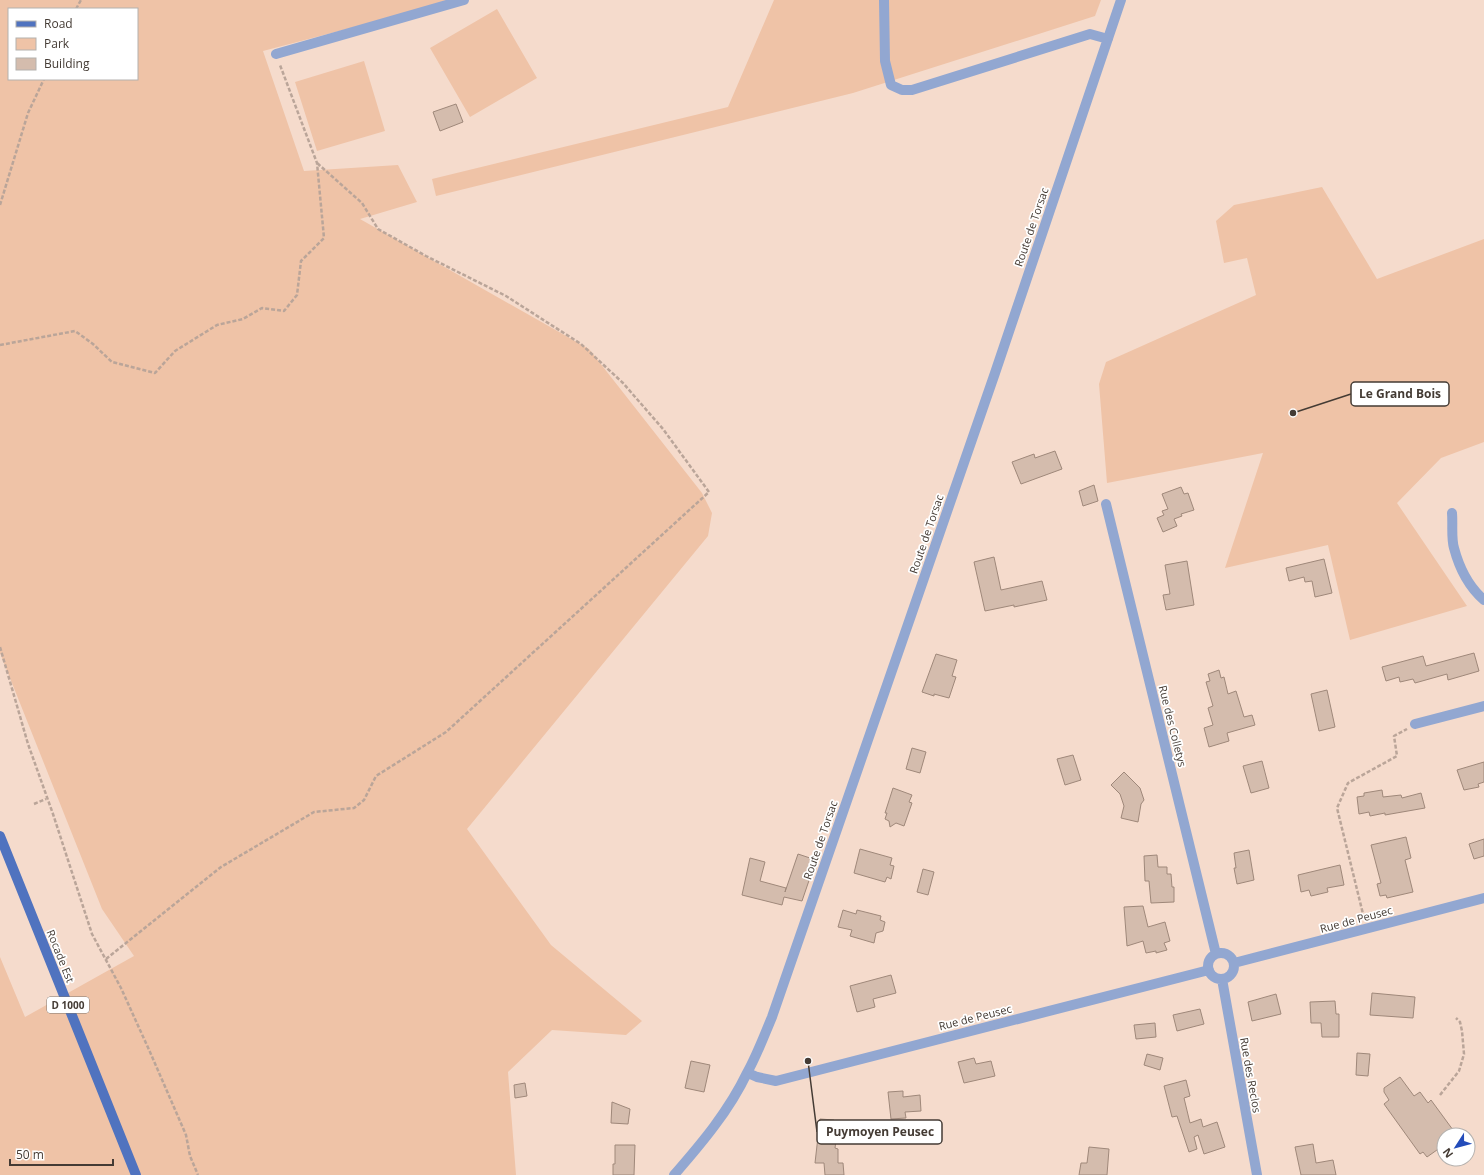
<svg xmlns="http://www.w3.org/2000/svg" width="1484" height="1175" viewBox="0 0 1484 1175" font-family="'Open Sans',sans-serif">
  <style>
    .green { fill: #efc3a7; fill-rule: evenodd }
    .building { fill: #d4bcad; stroke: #9f887a }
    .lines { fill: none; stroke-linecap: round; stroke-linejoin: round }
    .path { stroke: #baa599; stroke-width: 2.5; stroke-dasharray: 4 2; stroke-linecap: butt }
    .minor { stroke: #92a7d1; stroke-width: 10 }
    .major { stroke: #5073bf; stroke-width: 10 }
    .labels { text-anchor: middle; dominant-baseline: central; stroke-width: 3.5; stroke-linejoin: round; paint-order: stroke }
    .shield { fill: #fff; stroke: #7c7671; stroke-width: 1 }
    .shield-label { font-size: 10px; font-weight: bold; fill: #443b34 }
    .street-label { font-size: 11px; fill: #443b34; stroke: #fff }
    .leader { fill: none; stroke: #443b34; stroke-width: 1.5 }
    .callout-dot { fill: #443b34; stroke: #fff; stroke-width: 1.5 }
    .callout { fill: #fff; stroke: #443b34; stroke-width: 1.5 }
    .callout-label { font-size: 12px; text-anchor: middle; font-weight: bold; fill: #443b34 }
  </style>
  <rect width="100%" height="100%" fill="#f5dbcc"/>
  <path class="green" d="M 0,0 L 457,0 L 263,51 L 304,171 L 398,165 L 417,202 L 360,219 L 589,349 L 702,493 L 712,513 L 708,536 L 467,829 L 551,945 L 642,1021 L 626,1035 L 552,1030 L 508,1072 L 516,1175 L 0,1175 L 0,957 L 25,1017 L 134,956 L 102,909 L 0,653 ZM 9,9 L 137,9 L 137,79 L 9,79 Z
    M 774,0 L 1101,0 L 1095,16 L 853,93 L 436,196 L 432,179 L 728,107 Z
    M 497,9 L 537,78 L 470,117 L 430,48 Z
    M 364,61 L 385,131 L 317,151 L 295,82 Z
    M 1322,187 L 1377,279 L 1484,239 L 1484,442 L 1441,458 L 1397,503 L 1467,606 L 1350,640 L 1328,545 L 1225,568 L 1263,453 L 1107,483 L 1099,384 L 1106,362 L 1256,295 L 1247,258 L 1224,263 L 1216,221 L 1234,205 Z"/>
  <path class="building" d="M 456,104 L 463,122 L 440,131 L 433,112 Z
    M 1055,451 L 1062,469 L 1021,484 L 1012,462 L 1034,454 L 1035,458 Z
    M 1094,485 L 1098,501 L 1083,506 L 1079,491 Z
    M 1181,487 L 1184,494 L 1188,493 L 1194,510 L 1181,514 L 1182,516 L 1174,519 L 1177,526 L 1163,532 L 1157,518 L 1164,515 L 1162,511 L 1168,509 L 1162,494 Z
    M 994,557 L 1001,590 L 1042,581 L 1047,600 L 1014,607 L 1014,605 L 985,611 L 974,562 Z
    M 1324,559 L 1332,593 L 1315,597 L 1312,581 L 1305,582 L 1304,577 L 1289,581 L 1286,568 Z
    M 1187,561 L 1194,605 L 1166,610 L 1163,595 L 1170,594 L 1165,565 Z
    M 1474,653 L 1479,671 L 1448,680 L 1447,674 L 1415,683 L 1413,679 L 1400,682 L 1399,677 L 1386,681 L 1382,667 L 1423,656 L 1426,666 Z
    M 936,654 L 957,660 L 952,676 L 956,677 L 949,698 L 934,694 L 934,696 L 922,692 Z
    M 1219,670 L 1221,678 L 1224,677 L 1228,694 L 1236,691 L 1244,717 L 1252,715 L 1255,725 L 1227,733 L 1229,741 L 1209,747 L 1204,728 L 1213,725 L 1208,708 L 1213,706 L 1206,682 L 1210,681 L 1208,674 Z
    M 1327,690 L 1335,727 L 1319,731 L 1311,694 Z
    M 912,748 L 926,752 L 920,773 L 906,769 Z
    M 1073,755 L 1081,780 L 1065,785 L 1057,759 Z
    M 1262,761 L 1269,788 L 1251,793 L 1243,766 Z
    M 1484,762 L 1484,782 L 1478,784 L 1479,787 L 1464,790 L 1457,770 Z
    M 1124,772 L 1140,788 L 1144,800 L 1141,804 L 1138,822 L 1121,818 L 1124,806 L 1120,794 L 1111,785 Z
    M 893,788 L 912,795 L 909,802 L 912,803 L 904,826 L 896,823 L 890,827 L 889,821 L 885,819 L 887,813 L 885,813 Z
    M 1382,790 L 1383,797 L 1401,795 L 1402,798 L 1421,793 L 1425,808 L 1385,815 L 1385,813 L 1370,816 L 1369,812 L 1359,814 L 1357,797 L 1364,796 L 1364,793 Z
    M 1406,837 L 1411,858 L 1405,860 L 1413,892 L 1387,898 L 1386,895 L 1380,896 L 1377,884 L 1381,883 L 1371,845 Z
    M 1484,839 L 1484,856 L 1474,859 L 1469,844 Z
    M 860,849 L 892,858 L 890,865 L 894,866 L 891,879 L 887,877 L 885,882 L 854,873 Z
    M 1249,850 L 1254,880 L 1237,884 L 1234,868 L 1236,868 L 1234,853 Z
    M 798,854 L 816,860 L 802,901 L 784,897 L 782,905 L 742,895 L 750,858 L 765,862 L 760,881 L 786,888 L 785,892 Z
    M 1157,855 L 1158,867 L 1167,867 L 1167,874 L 1171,874 L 1172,887 L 1174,887 L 1174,902 L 1151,903 L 1149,881 L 1145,881 L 1144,856 Z
    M 1340,865 L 1344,885 L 1327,888 L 1328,892 L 1311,896 L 1309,890 L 1301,892 L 1298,875 Z
    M 923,869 L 934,872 L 928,895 L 917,892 Z
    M 1143,906 L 1148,927 L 1165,922 L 1170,941 L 1164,943 L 1167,950 L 1156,953 L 1156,951 L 1146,953 L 1143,941 L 1127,946 L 1124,907 Z
    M 843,910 L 856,914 L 857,910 L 881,916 L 880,920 L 885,922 L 883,931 L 876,933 L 874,943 L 850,936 L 852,930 L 838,927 Z
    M 891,975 L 896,993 L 873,999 L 875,1007 L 857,1012 L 850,986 Z
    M 1372,993 L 1415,997 L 1413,1018 L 1370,1015 Z
    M 1276,994 L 1281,1014 L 1252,1021 L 1248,1002 Z
    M 1335,1001 L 1336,1014 L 1339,1014 L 1339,1037 L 1322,1037 L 1321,1023 L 1311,1023 L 1310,1002 Z
    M 1200,1009 L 1204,1024 L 1177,1031 L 1173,1015 Z
    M 1155,1023 L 1156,1037 L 1136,1039 L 1134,1025 Z
    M 1357,1053 L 1370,1054 L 1368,1076 L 1356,1075 Z
    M 1147,1054 L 1163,1058 L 1160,1070 L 1144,1065 Z
    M 974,1058 L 976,1064 L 991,1061 L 995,1076 L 964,1083 L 958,1062 Z
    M 691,1061 L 710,1065 L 704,1092 L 685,1088 Z
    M 1400,1077 L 1414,1096 L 1420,1092 L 1428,1103 L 1431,1100 L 1453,1130 L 1444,1135 L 1444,1145 L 1427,1157 L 1423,1152 L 1420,1154 L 1384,1104 L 1389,1100 L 1384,1092 L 1384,1088 Z
    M 1186,1080 L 1190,1096 L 1184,1098 L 1190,1123 L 1201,1119 L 1203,1127 L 1217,1122 L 1225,1147 L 1204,1154 L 1198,1135 L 1194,1137 L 1197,1149 L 1189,1152 L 1177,1116 L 1172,1117 L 1164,1086 Z
    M 525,1083 L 527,1096 L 515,1098 L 514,1085 Z
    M 903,1091 L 903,1097 L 920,1095 L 921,1111 L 905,1112 L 906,1118 L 891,1119 L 888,1092 Z
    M 612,1102 L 630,1109 L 628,1124 L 611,1123 Z
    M 820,1119 L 834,1120 L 833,1133 L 837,1133 L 835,1148 L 838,1149 L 838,1163 L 843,1163 L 844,1175 L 825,1175 L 824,1163 L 815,1163 Z
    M 1313,1144 L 1316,1163 L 1333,1160 L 1336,1175 L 1301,1175 L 1295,1147 Z
    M 615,1145 L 635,1145 L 634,1175 L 613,1175 L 613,1164 L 615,1164 Z
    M 1089,1147 L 1109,1149 L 1107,1175 L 1079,1175 L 1081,1163 L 1087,1163 Z"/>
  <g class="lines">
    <path class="path" d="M 76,9 L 81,0
      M 0,205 L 28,113 L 44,79
      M 0,345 L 75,331 L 93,344 L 112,362 L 155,373 L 175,351 L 217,325 L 243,319 L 262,308 L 284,311 L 297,295 L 301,261 L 324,238 L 317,163 L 280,65
      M 0,647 L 28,744 L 53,814 L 92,934 L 121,988 L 150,1052 L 186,1135 L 190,1156 L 198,1175
      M 34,804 L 46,799
      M 1364,918 L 1337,808 L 1348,783 L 1397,756 L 1394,736 L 1407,729
      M 106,959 L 221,867 L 314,812 L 354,808 L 364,800 L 376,776 L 446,732 L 709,492 L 663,429 L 623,383 L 581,344 L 506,296 L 426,256 L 378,229 L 362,203 L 317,163
      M 1440,1095 L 1459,1071 L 1464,1054 L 1462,1031 L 1460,1022 L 1456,1018"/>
    <path class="minor" d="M 884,0 L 885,61 L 891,85 L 902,90 L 912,90 L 1090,34 L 1108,39
      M 276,54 L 464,0
      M 1106,504 L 1216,954
      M 1452,513 C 1453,524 1451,538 1454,548 C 1459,567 1469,587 1484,600
      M 1415,724 L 1484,706
      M1208 966a13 13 0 1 1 26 0a13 13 0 1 1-26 0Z
      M 1234,963 L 1484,898
      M 1222,979 L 1257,1175
      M 748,1073 L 757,1077 L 776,1081 L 1209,970
      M 674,1175 C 701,1144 729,1111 747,1073 C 757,1055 764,1036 772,1017 L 995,373 L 1121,0"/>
    <path class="major" d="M 0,836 L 136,1175"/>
  </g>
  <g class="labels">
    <rect class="shield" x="47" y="997" width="42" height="16" rx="3"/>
    <g class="shield-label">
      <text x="68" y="1005">D 1000</text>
    </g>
    <g class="street-label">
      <text transform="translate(1031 227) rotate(-71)">Route de Torsac</text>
      <text transform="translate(926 534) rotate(-71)">Route de Torsac</text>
      <text transform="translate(1173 726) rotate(76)">Rue des Colletys</text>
      <text transform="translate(820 840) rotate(-71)">Route de Torsac</text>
      <text transform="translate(1356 919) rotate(-15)">Rue de Peusec</text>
      <text transform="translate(61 956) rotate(68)">Rocade Est</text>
      <text transform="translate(975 1017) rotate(-14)">Rue de Peusec</text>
      <text transform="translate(1251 1075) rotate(80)">Rue des Reclos</text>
    </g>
  </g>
  <path class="leader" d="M1293 413L1351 394M808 1061L817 1132"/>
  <g class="callout-dot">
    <circle cx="1293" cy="413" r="4"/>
    <circle cx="808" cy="1061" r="4"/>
  </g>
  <g class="callout">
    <rect x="1351" y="382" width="98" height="24" rx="4"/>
    <rect x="817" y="1120" width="125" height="24" rx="4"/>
  </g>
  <g class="callout-label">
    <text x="1400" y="398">Le Grand Bois</text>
    <text x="880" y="1136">Puymoyen Peusec</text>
  </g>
  <rect x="8" y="8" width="130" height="72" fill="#ffffff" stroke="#b4b1ae"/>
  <rect x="16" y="21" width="20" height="6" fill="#5073bf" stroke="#b4b1ae"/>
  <text x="44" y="28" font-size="12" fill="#443b34">Road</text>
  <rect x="16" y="38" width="20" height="12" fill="#efc3a7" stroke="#b4b1ae"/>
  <text x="44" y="48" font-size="12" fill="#443b34">Park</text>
  <rect x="16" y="58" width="20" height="12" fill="#d4bcad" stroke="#b4b1ae"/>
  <text x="44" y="68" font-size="12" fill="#443b34">Building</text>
  <g transform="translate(1456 1147) rotate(234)"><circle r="19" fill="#ffffff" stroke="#b4b1ae"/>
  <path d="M0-3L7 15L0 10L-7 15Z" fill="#234cba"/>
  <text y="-6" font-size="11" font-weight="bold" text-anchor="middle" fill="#443b34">N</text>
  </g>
  <path d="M10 1159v6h103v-6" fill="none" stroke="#443b34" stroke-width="2"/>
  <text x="16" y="1159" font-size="12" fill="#443b34" stroke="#ffffff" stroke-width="3" paint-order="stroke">50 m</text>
</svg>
